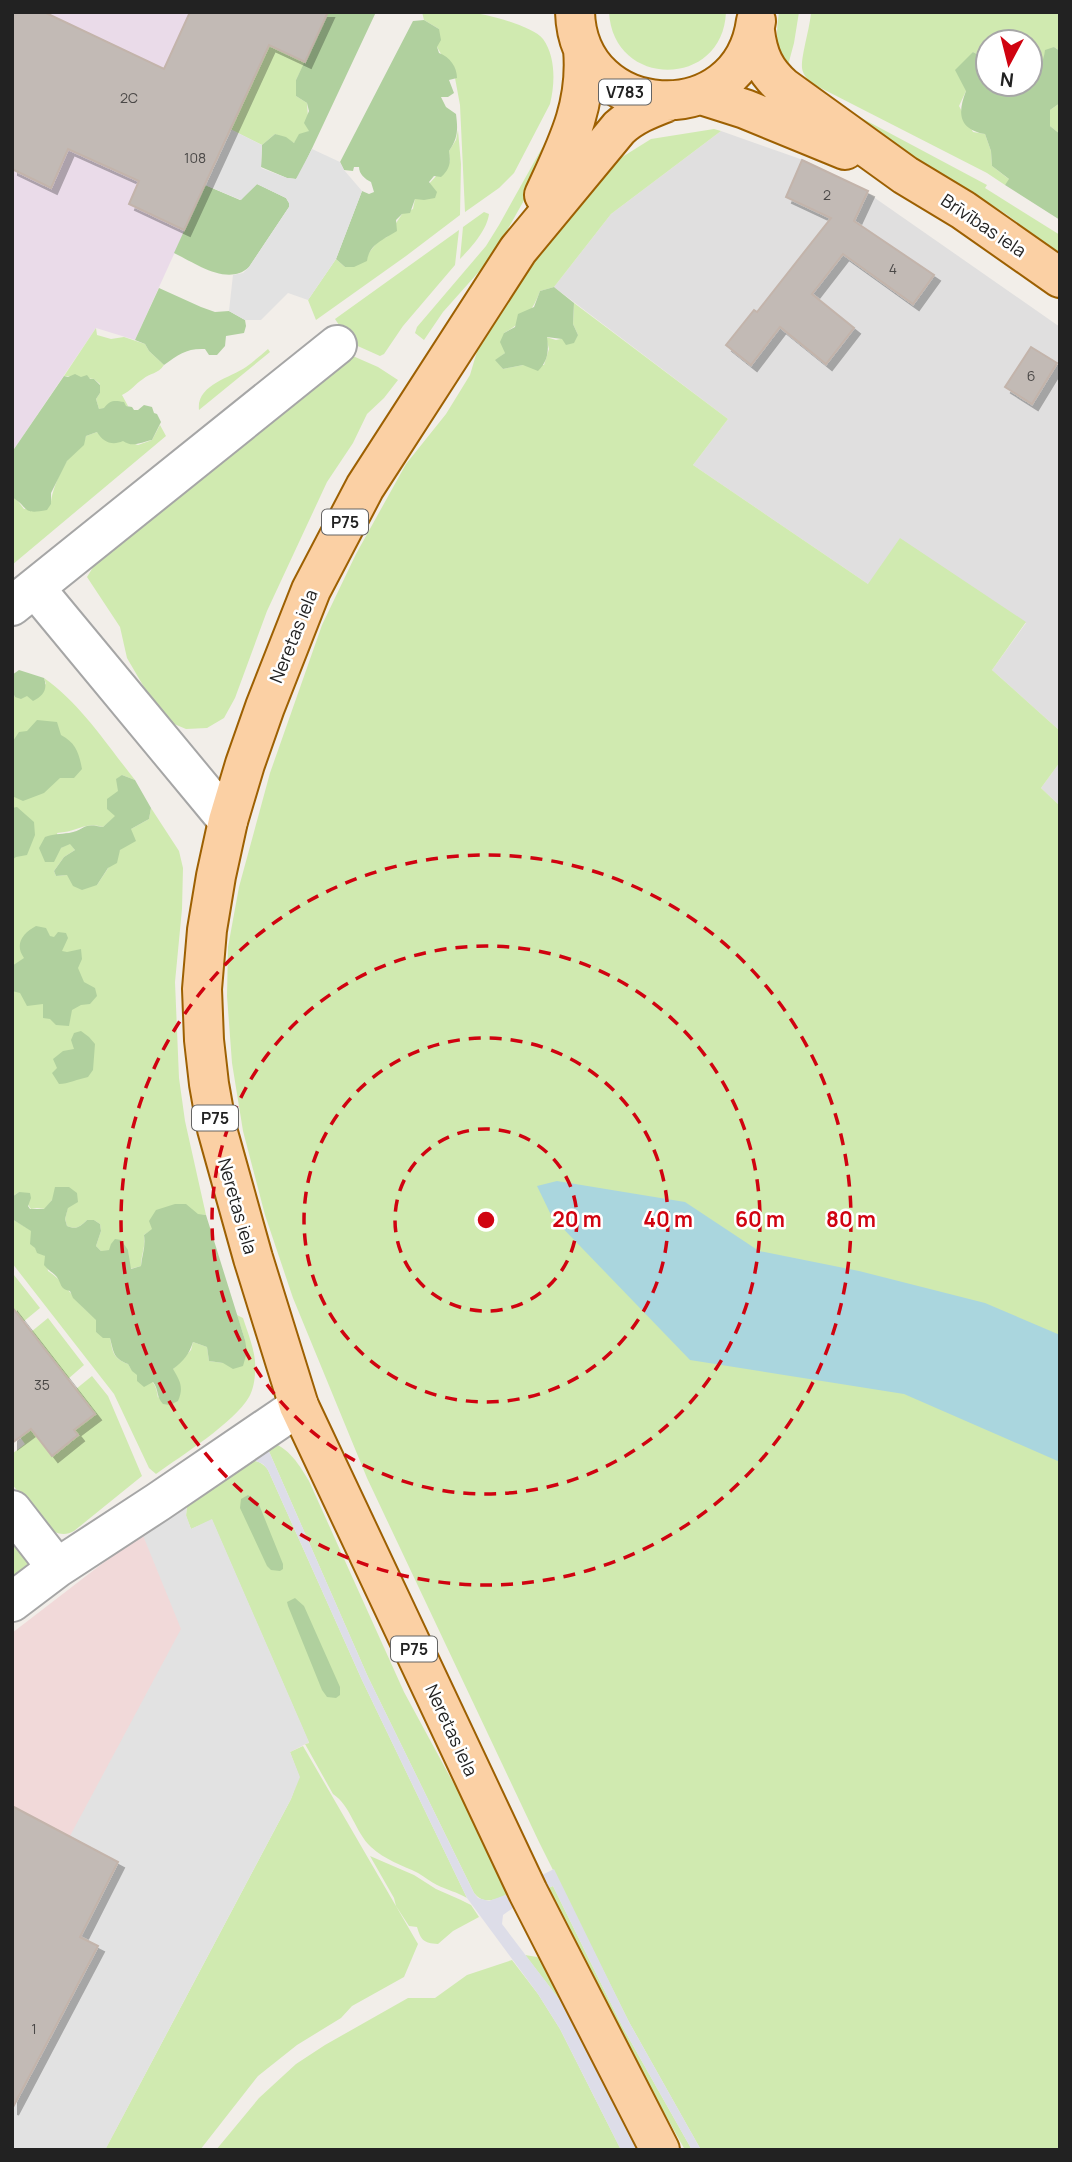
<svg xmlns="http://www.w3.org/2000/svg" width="1072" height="2162" viewBox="0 0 1072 2162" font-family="Manrope,sans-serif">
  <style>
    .residential { fill: #e0dfdf }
    .commercial { fill: #f1d9d9 }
    .industrial { fill: #eadbe9 }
    .grass { fill: #d0eab0 }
    .forest { fill: #b0d09e }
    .parking { fill: #e2e2e2 }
    .plaza { fill: #dddde8 }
    .water { fill: #aad6de }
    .building { fill: #c2bab5; stroke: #c3b4ab; stroke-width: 2; filter: url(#shadow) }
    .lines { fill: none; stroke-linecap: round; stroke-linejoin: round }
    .minor-casing { stroke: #a6a6a6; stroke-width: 42 }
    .major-casing { stroke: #9d6002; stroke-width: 42 }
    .minor { stroke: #fff; stroke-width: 38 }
    .major { stroke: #fbd0a4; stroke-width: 38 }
    .ring { fill: none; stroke: #d00310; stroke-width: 3.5; stroke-dasharray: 12 9 }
    .labels { text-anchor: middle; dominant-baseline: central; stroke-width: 5; stroke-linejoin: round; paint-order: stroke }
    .number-label { font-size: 14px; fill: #4a4847 }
    .shield { fill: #fff; stroke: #646464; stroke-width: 2 }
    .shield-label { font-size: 16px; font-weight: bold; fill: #222 }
    .street-label { font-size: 18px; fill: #222; stroke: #fff }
    .centre { fill: #d00310; stroke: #fff; stroke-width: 3.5 }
    .ring-label { font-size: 21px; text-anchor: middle; font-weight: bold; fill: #d00310; stroke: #fff; stroke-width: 5; stroke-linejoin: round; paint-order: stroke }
  </style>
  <defs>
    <filter id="shadow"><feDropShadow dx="6" dy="6" stdDeviation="0" flood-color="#0004"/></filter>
  </defs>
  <rect width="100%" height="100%" fill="#f2eee9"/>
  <path class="residential" d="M 721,131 L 806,161 L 862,189 L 1060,327 L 1060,731 L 992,670 L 1026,623 L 868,584 L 693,465 L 728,419 L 554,287 L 611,214 Z
    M 1060,762 L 1060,806 L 1041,788 Z"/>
  <path class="commercial" d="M 142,1533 L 309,1742 L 290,1752 L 167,2031 L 105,2150 L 12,2150 L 12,1633 Z"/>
  <path class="industrial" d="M 12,12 L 328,12 L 305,62 L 269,45 L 135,340 L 96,328 L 12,452 Z"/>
  <path class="grass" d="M 422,12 C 437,12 452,11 467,12 C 484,13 533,26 543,39 C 556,57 555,84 550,104 L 514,173 L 499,188 L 465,212 L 460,105 L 455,78 L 437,47 L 439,29 L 424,20 Z
    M 609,12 L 726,12 C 723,89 613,89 609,12 Z
    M 779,12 L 799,12 L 794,43 L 787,69 C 775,50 776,33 779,12 Z
    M 811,12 L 1060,12 L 1060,51 L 1054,47 L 1037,72 L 1037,81 L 1032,86 L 1030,82 L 1030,42 L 988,42 L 988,60 L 973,52 L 966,91 L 959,106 L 973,132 L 985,134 L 991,151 L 992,166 L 1010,180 L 1005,185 L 987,173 L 811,83 C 807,78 803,75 802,68 C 801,56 810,28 811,12 Z
    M 269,45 L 305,62 L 296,80 L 296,96 L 307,103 L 309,131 L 294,143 L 275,134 L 262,145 L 230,129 Z
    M 1060,103 L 1060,134 L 1050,126 L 1050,110 Z
    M 837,105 L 987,185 L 985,188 L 1060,235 L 1060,254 L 1006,214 L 905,151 Z
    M 714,129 L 721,131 L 611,214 L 554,287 L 540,291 C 533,311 522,323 504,333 L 505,353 L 496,360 L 503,369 L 523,365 L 544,365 L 549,349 L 546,337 L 556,340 L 578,335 L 573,324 L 574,303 L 728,419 L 693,465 L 868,584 L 900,538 L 1026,622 L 992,670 L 1060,731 L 1060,762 L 1041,788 L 1060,806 L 1060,2150 L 701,2150 L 629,2022 L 539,1842 L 367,1478 L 293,1298 L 265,1215 L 243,1131 L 232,1063 L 227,996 L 228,947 L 239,887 L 270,773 L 322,625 L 356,554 L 406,464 L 446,414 L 470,375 L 478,348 L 577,198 L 619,159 L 651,139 Z
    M 458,130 L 461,164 L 460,215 L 406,256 L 316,320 L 308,300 L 336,259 L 345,267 L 368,254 L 379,240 L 387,237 L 402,214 L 413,209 L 415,199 L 450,161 L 449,151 L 456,140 Z
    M 552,130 L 527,195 L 492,257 L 443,312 L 424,340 L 415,333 L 417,327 L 486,246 L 499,225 Z
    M 484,212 L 489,214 C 487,230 471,248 460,259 L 463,227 Z
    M 459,230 L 455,265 L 403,326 L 384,354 L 380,356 L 351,343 L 335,319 Z
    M 96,328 L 97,335 L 111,339 L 124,337 L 145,344 L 149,351 L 164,365 C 158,374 150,373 143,379 C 135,384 131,391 122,395 L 128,406 L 99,409 L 96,399 L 100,393 L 100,384 L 94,379 L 64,376 Z
    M 268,349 L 270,352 L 199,410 C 196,385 230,378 246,367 C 254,361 261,355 268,349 Z
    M 346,353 L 378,367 L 398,380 L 384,398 L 367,414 L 353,443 L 327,482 L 267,611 L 235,698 L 224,718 L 207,728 L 186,729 L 167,721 L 155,706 L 127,658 L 120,627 L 87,577 L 95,564 L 119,540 Z
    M 160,425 L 166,436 L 12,565 L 12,497 L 17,500 L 24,509 L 51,504 C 51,493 60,472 66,462 C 73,452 83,449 86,436 L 97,432 L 138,445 L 152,440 Z
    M 44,678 C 81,704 107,745 135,780 L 122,775 L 116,816 L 103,827 C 82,822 78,832 57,833 L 61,848 L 70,843 L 75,850 L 64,857 L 54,871 L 56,876 L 67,875 L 97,885 L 120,850 L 131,829 L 149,819 L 151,808 L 179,851 L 183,868 L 182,909 L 175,982 L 179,1078 L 185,1121 L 206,1215 C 190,1213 157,1225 144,1235 C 146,1246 141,1255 141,1266 L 130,1269 L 128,1250 L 101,1251 L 96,1246 L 101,1231 L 100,1224 L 94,1220 L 87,1220 C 80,1227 76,1230 67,1226 L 65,1219 L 68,1207 L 52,1200 L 45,1209 L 37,1208 L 31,1209 L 19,1192 L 12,1197 L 12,691 L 15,697 L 46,684 Z
    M 12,1219 L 32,1231 L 35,1248 L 45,1256 L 48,1271 C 62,1280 69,1292 80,1304 C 85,1310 91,1314 97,1320 L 96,1332 L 110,1338 C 113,1353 113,1358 128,1364 C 138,1384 155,1369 158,1398 L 173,1369 L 191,1350 L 193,1342 L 207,1347 L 209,1361 L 223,1363 L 245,1340 L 237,1315 L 243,1318 C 248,1334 257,1354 255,1371 C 255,1380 253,1390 249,1397 C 235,1422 181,1456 156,1474 L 149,1468 L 114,1394 L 12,1263 Z
    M 14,1275 L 40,1308 L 23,1322 L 12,1307 L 12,1277 Z
    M 48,1318 L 84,1365 L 68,1379 L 31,1332 Z
    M 92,1376 L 108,1396 L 142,1476 L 74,1531 C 64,1537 54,1533 46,1527 L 12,1484 L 12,1454 L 25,1444 L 20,1437 L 31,1429 L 52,1456 L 78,1435 L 74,1430 L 95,1414 L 76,1389 Z
    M 264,1440 C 287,1445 297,1461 309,1481 L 404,1692 L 475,1823 L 507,1888 L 508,1894 C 495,1900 484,1905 474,1893 L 368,1677 Z
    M 248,1460 C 257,1461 262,1462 268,1470 L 362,1680 L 467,1898 C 457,1892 447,1890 437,1885 C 431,1882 425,1877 418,1873 C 402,1865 385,1860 371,1847 C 355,1832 351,1806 333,1794 L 305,1744 L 309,1743 L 212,1520 L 191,1529 L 186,1516 L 187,1505 Z
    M 12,1539 L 25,1557 L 28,1566 L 12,1578 Z
    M 303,1746 L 418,1944 L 404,1977 L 352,2006 L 341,2018 L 297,2045 L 258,2076 L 200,2150 L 105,2150 L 291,1799 L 299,1776 L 290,1752 Z
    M 370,1856 L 414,1875 L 436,1889 L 461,1900 L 471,1905 L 479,1917 L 453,1931 L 438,1944 C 423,1943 421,1940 417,1927 L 409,1926 L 396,1906 L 394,1898 Z
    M 553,1886 L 622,2026 L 692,2150 L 685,2150 L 614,2023 L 546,1889 Z
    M 525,1955 L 537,1957 L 542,1961 L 562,1998 L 559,1999 Z
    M 512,1960 L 538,1994 L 560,2029 L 621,2150 L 216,2150 L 259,2098 L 296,2064 L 325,2045 L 408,1998 L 435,1998 L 467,1975 Z"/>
  <path class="forest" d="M 328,12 L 376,12 L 300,174 L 296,179 L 287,178 L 261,167 L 262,145 L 275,134 L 286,137 L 294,143 L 299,134 L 309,131 L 304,123 L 309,111 L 307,103 L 296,96 L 296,80 Z
    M 424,20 L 439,29 L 441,40 L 437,47 L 439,53 C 450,57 457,67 457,78 L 449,80 L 454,93 L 448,97 L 441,97 L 446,107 L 456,114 C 458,130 458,138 449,151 C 451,162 450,169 441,177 L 434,176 L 429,182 L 437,192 L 435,198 L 424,200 L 415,199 L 410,213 L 402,214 L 396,220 L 397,231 C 385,239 369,244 367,261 L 354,267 L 345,267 L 336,259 L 362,191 L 369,194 L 374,192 L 371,182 C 365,179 359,174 359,167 L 354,167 L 353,171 L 344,170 L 340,162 L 413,21 Z
    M 1054,47 L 1060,51 L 1060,103 L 1050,110 L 1050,126 L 1060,134 L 1060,220 L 1005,185 L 1009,179 L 992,166 L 991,151 L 985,134 C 959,129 957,114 966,91 L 955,70 L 973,52 L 988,60 L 988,84 L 1030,84 L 1030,82 L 1032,85 L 1037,81 C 1037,69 1044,62 1045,50 Z
    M 257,184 L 286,198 L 289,203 L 289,207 L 249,267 C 228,287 195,263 174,253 L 205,185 L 240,200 Z
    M 554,287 L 574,303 L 573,324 L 578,335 L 574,343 L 566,345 L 562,339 L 547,337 C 549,351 548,361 538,371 L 523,365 L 503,369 L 495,360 L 505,353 L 500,342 L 504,333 L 515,327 L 518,314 L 534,307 L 540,291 Z
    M 159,288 L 201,307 L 215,312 L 229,311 L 245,320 L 246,326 L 244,333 L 226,336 L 225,346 L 217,355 L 209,355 L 205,349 C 187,348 179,354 164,365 L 149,351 L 145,344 L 135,340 Z
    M 75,374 L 81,377 L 87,375 L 90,379 L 94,379 L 100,385 L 100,393 L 96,399 L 99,409 L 104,408 C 110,400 114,400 124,402 L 126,406 L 132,407 L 134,410 L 138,410 L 144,405 L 152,407 L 154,413 L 157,414 L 161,422 L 152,440 C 141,442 133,448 123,441 C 112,446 103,442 97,432 L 86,436 L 84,445 L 67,461 L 51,493 L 51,504 L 47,510 C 21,515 30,508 12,497 L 12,452 L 64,376 L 68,377 Z
    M 19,670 L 44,678 C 48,690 43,696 33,701 L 27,696 L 21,699 L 15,697 L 12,691 L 12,675 Z
    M 37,720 L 57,722 L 61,735 C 76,743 79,753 82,769 L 74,778 L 60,778 L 44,793 L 23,801 L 12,796 C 12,778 15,759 13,741 L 19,732 L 27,731 Z
    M 122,775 L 135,780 L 151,808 L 149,819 L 131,829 L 136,841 L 120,850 L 117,863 L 108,868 L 97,885 L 82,890 L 73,886 L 67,875 L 56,876 L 54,871 L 64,857 L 75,850 L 70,844 L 61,848 L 54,862 L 45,862 L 39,848 L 45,837 C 53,834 60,834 69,833 C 85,830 82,822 103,827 L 115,816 L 107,809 L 107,799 L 118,791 L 116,779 Z
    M 17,807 L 34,822 L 35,835 L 27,855 L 16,857 L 12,860 L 12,808 Z
    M 36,926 L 46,928 L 50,936 L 54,937 L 58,932 L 66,933 L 68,938 L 62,951 L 67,952 L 81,949 L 82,959 L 78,968 L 84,982 L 95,988 L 97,996 L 90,1004 L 81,1005 L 72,1010 L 69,1026 L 56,1025 L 50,1019 L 43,1018 L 43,1004 L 27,1006 L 20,993 L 12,991 L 12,966 L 24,958 C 14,944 23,933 36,926 Z
    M 81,1031 L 89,1037 L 95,1044 L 93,1070 L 88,1077 C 78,1079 68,1084 59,1084 L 52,1073 L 57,1068 L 53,1059 L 63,1051 L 74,1049 L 71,1040 L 74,1033 Z
    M 55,1187 L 69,1187 L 77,1193 L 78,1202 L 68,1208 L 65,1219 L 67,1226 C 76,1230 80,1227 87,1220 L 94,1220 L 100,1224 L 101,1231 L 96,1246 L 101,1251 L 109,1250 L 111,1244 L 115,1239 L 121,1240 L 128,1250 L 131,1269 L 141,1266 C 142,1255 146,1246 144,1235 L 152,1229 L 149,1221 L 156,1210 L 175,1204 L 186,1204 L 198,1214 L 206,1215 L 245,1340 L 247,1352 L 243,1366 L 233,1369 L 223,1363 L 209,1361 L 207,1347 L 193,1342 C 189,1354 184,1361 173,1369 C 180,1381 184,1387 178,1401 L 170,1405 L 163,1404 C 156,1397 159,1389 153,1382 L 144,1387 L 137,1381 L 137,1375 L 132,1371 L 128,1364 C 113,1358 114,1353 110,1338 L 103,1338 L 96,1332 L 96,1320 L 73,1298 L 70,1291 C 59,1289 62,1283 56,1276 C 52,1272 48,1270 44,1265 L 45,1256 L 37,1253 L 35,1248 L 30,1244 L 31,1231 L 12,1219 L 12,1197 L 19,1192 L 30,1193 L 31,1198 L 28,1206 L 30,1209 L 44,1209 L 52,1200 Z
    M 248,1495 L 258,1502 L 283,1564 L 283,1569 L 280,1571 L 271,1570 L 267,1566 L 240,1508 L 241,1499 Z
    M 295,1598 L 304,1606 L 340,1687 L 340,1695 L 336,1698 L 327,1697 L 322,1690 L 288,1606 L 287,1602 Z"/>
  <path class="parking" d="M 230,129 L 262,145 L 261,168 L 287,178 L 296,179 L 312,149 L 340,162 L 344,170 L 362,191 L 336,259 L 308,300 L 288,293 L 261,320 L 245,320 L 229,311 L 233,275 L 243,273 L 249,267 L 289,207 L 289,203 L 286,198 L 257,184 L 241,200 L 205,185 Z
    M 187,1505 L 186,1515 L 191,1529 L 212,1519 L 309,1742 L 290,1752 L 300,1777 L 291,1799 L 105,2150 L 12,2150 L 12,2109 L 98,1947 L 80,1937 L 118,1862 L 70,1836 L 181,1629 L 142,1533 Z"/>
  <path class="plaza" d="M 264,1440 L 368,1677 L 474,1893 L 478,1898 L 489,1901 L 508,1894 L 513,1908 L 503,1915 L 502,1924 L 559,1999 L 562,1998 L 637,2150 L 621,2150 L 560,2029 L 538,1994 L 467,1898 L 362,1680 L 268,1470 L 263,1464 L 256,1461 L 248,1460 Z
    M 554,1869 L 629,2022 L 701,2150 L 692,2150 L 622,2026 L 553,1886 L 546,1889 L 540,1876 Z"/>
  <path class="water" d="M 557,1181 L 685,1202 L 759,1251 L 859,1271 L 985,1303 L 1060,1335 L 1060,1462 L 904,1394 L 690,1360 L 552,1217 L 537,1186 Z"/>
  <path class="building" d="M 12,12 L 44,12 L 164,69 L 190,12 L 328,12 L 305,62 L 269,45 L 184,230 L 129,204 L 139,181 L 68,149 L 51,188 L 12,169 Z
    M 802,160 L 868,191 L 854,221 L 934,275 L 913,304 L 843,254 L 812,294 L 854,328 L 826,364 L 780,327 L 751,365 L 726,345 L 754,310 L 757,312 L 831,218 L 786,197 Z
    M 1031,347 L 1057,363 L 1032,404 L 1005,387 Z
    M 12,1307 L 95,1414 L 74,1430 L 78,1435 L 52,1456 L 31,1429 L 12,1443 Z
    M 12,1806 L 118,1862 L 80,1937 L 98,1946 L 12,2109 Z"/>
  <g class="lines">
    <defs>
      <path id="minor" d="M 35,588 L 228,821
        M 12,606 L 337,345
        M 12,1510 L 57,1568
        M 12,1602 L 57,1568 L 158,1502 L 299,1406"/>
      <path id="major" d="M 575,12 C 578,123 741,133 756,21
        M 755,31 C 758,56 765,71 783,87 L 905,175 L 963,210 L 1060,278
        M 701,95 L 745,109 L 845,150
        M 544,195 C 567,145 588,105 583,49
        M 660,2150 L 528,1892 L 299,1406 L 253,1258 L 217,1129 L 209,1084 L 204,1040 L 202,989 L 207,930 L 216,876 L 228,821 L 245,764 L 265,707 L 311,590 L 365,487 L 518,250 L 619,128 C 633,115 649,109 667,102"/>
    </defs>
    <use href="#minor" class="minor-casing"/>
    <use href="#major" class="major-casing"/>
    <use href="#minor" class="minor"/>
    <use href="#major" class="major"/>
  </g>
  <g class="ring">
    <circle cx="486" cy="1220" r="91"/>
    <circle cx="486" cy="1220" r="182"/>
    <circle cx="486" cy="1220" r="274"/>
    <circle cx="486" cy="1220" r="365"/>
  </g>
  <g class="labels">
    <g class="number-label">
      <text x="129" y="97">2C</text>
      <text x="195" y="157">108</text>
      <text x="827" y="194">2</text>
      <text x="893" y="268">4</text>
      <text x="1031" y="375">6</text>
      <text x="42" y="1384">35</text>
      <text x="34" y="2028">1</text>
    </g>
    <g class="shield">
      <rect x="599" y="79.5" width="52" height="25" rx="5"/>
      <rect x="322" y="509.5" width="46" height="25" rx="5"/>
      <rect x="192" y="1105.5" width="46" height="25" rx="5"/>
      <rect x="391" y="1636.5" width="46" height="25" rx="5"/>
    </g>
    <g class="shield-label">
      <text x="625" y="92">V783</text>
      <text x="345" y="522">P75</text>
      <text x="215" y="1118">P75</text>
      <text x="414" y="1649">P75</text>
    </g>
    <g class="street-label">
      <text transform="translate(984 225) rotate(34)">Brīvības iela</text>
      <text transform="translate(293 636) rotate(-68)">Neretas iela</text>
      <text transform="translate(238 1206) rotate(74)">Neretas iela</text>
      <text transform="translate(452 1730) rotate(65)">Neretas iela</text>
    </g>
  </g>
  <circle cx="486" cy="1220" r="10" class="centre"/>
  <g class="ring-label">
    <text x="577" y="1227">20 m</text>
    <text x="668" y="1227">40 m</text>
    <text x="760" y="1227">60 m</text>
    <text x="851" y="1227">80 m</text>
  </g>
  <rect width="1072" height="2162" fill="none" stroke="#222222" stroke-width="28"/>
  <g transform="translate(1009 63) rotate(187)"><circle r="33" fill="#ffffff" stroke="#a7a7a7" stroke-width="2"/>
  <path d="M0-5L12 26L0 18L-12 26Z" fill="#d00310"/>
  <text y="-10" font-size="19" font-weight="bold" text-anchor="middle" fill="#222222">N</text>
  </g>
</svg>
